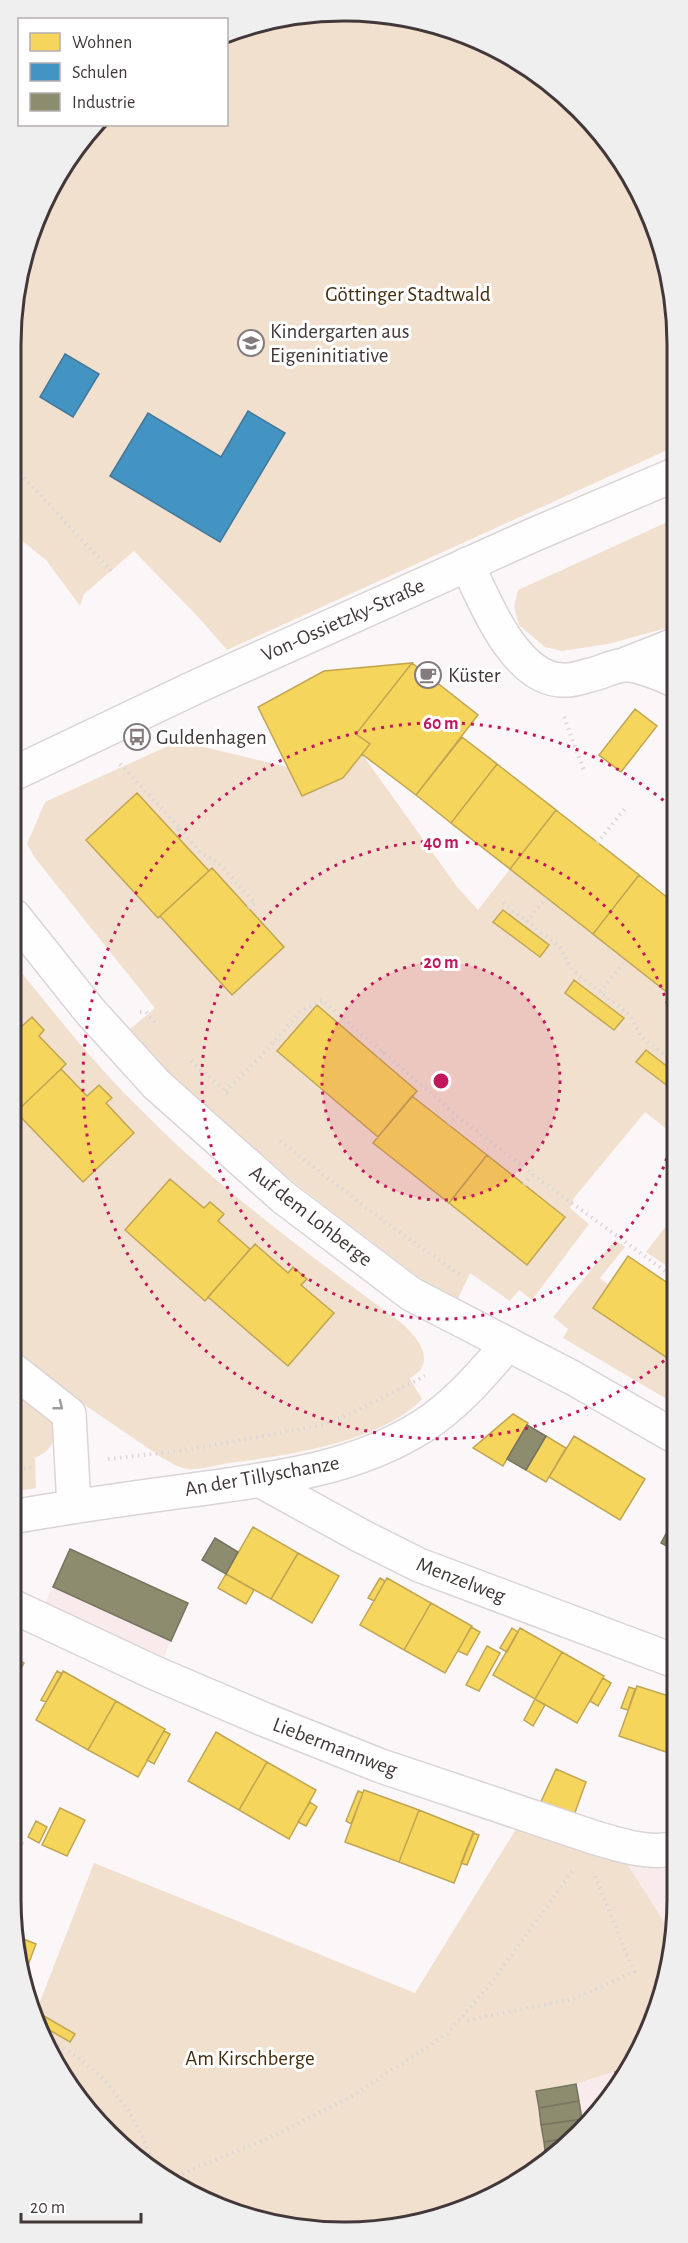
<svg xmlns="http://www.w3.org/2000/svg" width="688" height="2243" viewBox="0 0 688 2243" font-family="'Alegreya Sans',sans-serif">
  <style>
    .built { fill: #f9eaeb }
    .green { fill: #f2e0cf }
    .homes { fill: #f6d55c; stroke: #c0a652; stroke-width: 1.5 }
    .schools { fill: #4393c3; stroke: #43789a; stroke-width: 1.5 }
    .industry { fill: #8c8c6e; stroke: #76735e; stroke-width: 1.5 }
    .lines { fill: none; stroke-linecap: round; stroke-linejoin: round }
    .minor-casing { stroke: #dbd4d5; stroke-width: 36 }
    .path { stroke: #d9d7d7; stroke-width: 4; stroke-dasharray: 1.5 4.5; stroke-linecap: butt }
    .minor { stroke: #fefefe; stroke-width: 33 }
    .oneway { stroke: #a09b9c }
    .ring { fill: none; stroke: #c2185b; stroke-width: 3; stroke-dasharray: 3 6 }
    .labels { text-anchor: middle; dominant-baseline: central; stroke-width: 6; stroke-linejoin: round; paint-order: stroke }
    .park-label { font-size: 21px; fill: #462f0f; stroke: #fff }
    .poi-label { font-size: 21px; fill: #433839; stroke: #fff; text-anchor: start }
    .street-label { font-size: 21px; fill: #433839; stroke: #fff }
    .rim { fill: none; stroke: #433839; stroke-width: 3 }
    .centre { fill: #c2185b; stroke: #fff; stroke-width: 3 }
    .ring-label { font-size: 18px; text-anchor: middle; font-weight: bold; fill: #c2185b; stroke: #fff; stroke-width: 6; stroke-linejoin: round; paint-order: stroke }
  </style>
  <rect width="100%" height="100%" fill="#fbf7f8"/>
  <path class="built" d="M 70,1549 L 188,1603 L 162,1661 L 43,1607 Z
    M 628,1865 L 658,1868 L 671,1867 L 671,1933 Z
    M 628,2067 L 621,2084 L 546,2159 L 536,2091 L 576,2084 Z"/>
  <path class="green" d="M 279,17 L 409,17 L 510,55 L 580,108 L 643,197 L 675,300 L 674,447 L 227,650 L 200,619 L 134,551 L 84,594 L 80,606 L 46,560 L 16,536 L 17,279 L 67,158 L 101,125 L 226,124 L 227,39 Z
    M 674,519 L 674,626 L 608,644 L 562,651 L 545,647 L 519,625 L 514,607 L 518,590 Z
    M 179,741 L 287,767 L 302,796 L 343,778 L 362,754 L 458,888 L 478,910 L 510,869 L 673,997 L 673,1134 L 645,1112 L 574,1198 L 570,1208 L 589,1224 L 532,1300 L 519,1290 L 510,1301 L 470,1273 L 458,1299 L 421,1279 L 296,1184 L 168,1073 L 129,1030 L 155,1008 L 35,858 L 27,844 L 45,802 Z
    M 14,963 C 53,1012 92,1061 136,1105 C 217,1188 311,1256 404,1325 C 414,1335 431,1353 421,1369 C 419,1372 413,1376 410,1379 L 422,1399 C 381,1442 286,1456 229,1463 C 217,1465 201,1470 188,1469 C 172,1467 150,1449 136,1440 C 94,1412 53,1383 13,1353 Z
    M 673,1217 L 673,1270 L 646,1252 Z
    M 615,1240 L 625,1247 L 600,1278 L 609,1285 L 593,1308 L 672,1361 L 672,1402 L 563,1338 L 568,1329 L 553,1317 Z
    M 13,1390 C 29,1402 59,1415 54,1438 C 51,1449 45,1453 35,1458 L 36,1488 L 12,1492 Z
    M 516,1829 L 628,1865 L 671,1933 L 671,1964 L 628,2067 L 576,2084 L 536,2091 L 546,2159 L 530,2176 L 430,2221 L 301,2230 L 196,2198 L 166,2175 L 163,2164 L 157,2168 L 108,2130 L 81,2099 L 36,2026 L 34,2017 L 94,1863 L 415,1993 Z"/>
  <path class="homes" d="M 412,663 L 478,715 L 416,795 L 362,754 L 370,744 L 356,734 Z
    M 412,663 L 356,734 L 370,744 L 343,778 L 302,796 L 258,707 L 324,671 Z
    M 635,709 L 657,726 L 621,772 L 599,755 Z
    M 462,737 L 497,764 L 451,823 L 416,795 Z
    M 497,764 L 556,810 L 510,869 L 451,823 Z
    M 137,793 L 209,871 L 158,918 L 86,840 Z
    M 556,810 L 639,875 L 593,934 L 510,869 Z
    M 212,868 L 284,947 L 232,995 L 160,916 Z
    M 639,875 L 673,902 L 673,997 L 593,934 Z
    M 503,910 L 549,945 L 540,957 L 493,922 Z
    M 574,980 L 624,1018 L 614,1030 L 565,993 Z
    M 317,1005 L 417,1091 L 378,1137 L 277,1051 Z
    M 32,1017 L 44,1030 L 39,1036 L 66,1064 L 16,1112 L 14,1109 L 14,1022 L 20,1028 Z
    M 646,1050 L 673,1071 L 673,1090 L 636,1062 Z
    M 61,1069 L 87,1096 L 99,1085 L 112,1098 L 106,1103 L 134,1133 L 83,1182 L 16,1112 Z
    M 412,1096 L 487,1155 L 449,1203 L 373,1143 Z
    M 487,1155 L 565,1217 L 527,1265 L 449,1203 Z
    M 170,1179 L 204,1208 L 210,1202 L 224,1214 L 218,1221 L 250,1249 L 205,1301 L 125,1230 Z
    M 255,1244 L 288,1273 L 293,1267 L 307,1279 L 301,1285 L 334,1313 L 288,1366 L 208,1297 Z
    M 628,1256 L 672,1286 L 672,1361 L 593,1308 Z
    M 513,1414 L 528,1423 L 503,1466 L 473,1448 Z
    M 546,1436 L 566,1448 L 546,1482 L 526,1470 Z
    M 574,1436 L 645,1479 L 620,1520 L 549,1477 Z
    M 253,1527 L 298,1553 L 271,1599 L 226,1574 Z
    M 298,1553 L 339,1576 L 312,1623 L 271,1599 Z
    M 226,1574 L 254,1590 L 246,1604 L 218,1588 Z
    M 380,1578 L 385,1581 L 374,1601 L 368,1598 Z
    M 387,1578 L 431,1603 L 404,1650 L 360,1625 Z
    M 431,1603 L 472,1626 L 445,1673 L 404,1650 Z
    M 471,1627 L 480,1632 L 467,1655 L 458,1651 Z
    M 512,1628 L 518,1632 L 507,1652 L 500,1648 Z
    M 520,1628 L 562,1652 L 535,1699 L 493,1675 Z
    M 487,1646 L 500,1653 L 479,1691 L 466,1685 Z
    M 562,1652 L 604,1676 L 577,1723 L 535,1699 Z
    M 17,1659 L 24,1663 L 13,1684 L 11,1669 Z
    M 57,1671 L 62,1674 L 46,1702 L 41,1700 Z
    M 63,1671 L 116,1701 L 88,1750 L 36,1720 Z
    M 603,1678 L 611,1683 L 598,1706 L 590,1701 Z
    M 637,1686 L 672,1697 L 672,1735 L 666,1752 L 619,1736 Z
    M 629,1687 L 635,1689 L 628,1710 L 621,1708 Z
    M 535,1699 L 545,1705 L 533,1726 L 524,1720 Z
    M 116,1701 L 165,1729 L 138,1777 L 88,1750 Z
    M 164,1731 L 170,1734 L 154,1764 L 147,1760 Z
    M 216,1732 L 267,1762 L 239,1810 L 188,1781 Z
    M 267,1762 L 316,1790 L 289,1839 L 239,1810 Z
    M 556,1769 L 586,1782 L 573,1818 L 539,1806 Z
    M 364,1790 L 419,1810 L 399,1862 L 345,1842 Z
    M 358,1791 L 363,1793 L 351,1824 L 346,1821 Z
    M 310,1802 L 317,1807 L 306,1826 L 298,1822 Z
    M 60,1808 L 85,1820 L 67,1856 L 42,1845 Z
    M 419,1810 L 474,1832 L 454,1883 L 399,1862 Z
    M 36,1821 L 47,1827 L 39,1843 L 28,1837 Z
    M 473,1833 L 479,1835 L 467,1865 L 461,1863 Z
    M 18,1937 L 36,1944 L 25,1973 Z
    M 44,2016 L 75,2034 L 70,2042 L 39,2024 Z"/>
  <path class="schools" d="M 65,354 L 99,374 L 73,417 L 40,397 Z
    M 248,411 L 285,433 L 220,542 L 110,476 L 148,413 L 221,457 Z"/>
  <path class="industry" d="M 527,1425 L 546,1436 L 526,1470 L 507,1459 Z
    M 672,1523 L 672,1549 L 661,1543 Z
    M 215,1538 L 238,1552 L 226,1574 L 202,1560 Z
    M 70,1549 L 188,1603 L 171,1641 L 53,1587 Z
    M 628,2067 L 621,2084 L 618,2088 L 615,2072 Z
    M 576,2084 L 579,2101 L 539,2108 L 536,2091 Z
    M 579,2101 L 582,2119 L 541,2125 L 539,2108 Z
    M 582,2119 L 583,2123 L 567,2138 L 544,2142 L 541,2125 Z
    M 567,2138 L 547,2159 L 546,2159 L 544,2142 Z"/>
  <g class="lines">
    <defs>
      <path id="minor" d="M 467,564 C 484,600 515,680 563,680 C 572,681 582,677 590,675 C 601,673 614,665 626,665 C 637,664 663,675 674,680
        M 626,664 L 674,645
        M 15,773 L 200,685 L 533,535 L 674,475
        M 14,916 L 89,1010 L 156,1084 L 283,1197 L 411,1294 L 573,1378 L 672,1435
        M 13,1370 L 69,1414 L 74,1506
        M 259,1480 L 363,1537 L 419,1565 L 672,1660
        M 12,1517 C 72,1506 132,1498 192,1490 C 271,1479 354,1470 423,1426 C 457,1404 482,1374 508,1344
        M 12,1606 L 155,1673 L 263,1719 L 381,1766 L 596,1838 C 620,1845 647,1854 671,1849"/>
    </defs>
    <use href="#minor" class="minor-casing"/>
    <path class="path" d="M 16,469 L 111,571
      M 564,717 L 585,773
      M 120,764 L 180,828 L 174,833
      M 180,828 L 200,852 L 218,863 L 255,903 L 248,908
      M 597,843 L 627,806
      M 503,903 L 559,946 L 572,970 L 631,1016 L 641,1036 L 673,1062
      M 527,922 L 546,898
      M 600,992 L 626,960
      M 140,1012 L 146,1012 L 157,1025
      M 379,1058 L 383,1051
      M 191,1061 L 230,1096
      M 225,1091 L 260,1058 L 300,1012 L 322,1000 L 456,1115 L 532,1174 L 672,1276
      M 449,1125 L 456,1115
      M 280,1141 L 385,1222 L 459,1274
      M 524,1185 L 532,1174
      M 668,1283 L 672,1277
      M 108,1459 L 180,1451 L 323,1425 L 352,1413 L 425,1376
      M 12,1470 L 35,1467
      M 11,1839 L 27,1846
      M 463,2016 L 468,2020 L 573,1999 L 634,1972 L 595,1876
      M 42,2037 C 102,2066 132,2104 154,2166
      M 171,2178 L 274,2136 L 354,2095 L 447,2034 L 494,1979 L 574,1869"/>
    <use href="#minor" class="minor"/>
  </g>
  <defs><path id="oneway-chevron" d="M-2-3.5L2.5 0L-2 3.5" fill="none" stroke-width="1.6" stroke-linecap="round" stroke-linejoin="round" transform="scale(1.5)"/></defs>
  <use class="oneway" href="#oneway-chevron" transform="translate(59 1406) rotate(38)"/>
  <circle cx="441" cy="1081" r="119" fill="#c2185b" fill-opacity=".12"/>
  <g class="ring">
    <circle cx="441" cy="1081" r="119"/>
    <path d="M672 1141A239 239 0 1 1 673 1023"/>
    <path d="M671 1355A358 358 0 1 1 674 809"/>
  </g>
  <defs>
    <symbol id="school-ring" viewBox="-11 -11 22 22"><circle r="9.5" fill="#fff" stroke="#837b7c" stroke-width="1.5"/><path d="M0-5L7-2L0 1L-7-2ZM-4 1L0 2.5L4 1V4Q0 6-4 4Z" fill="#837b7c"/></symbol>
    <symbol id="cafe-ring" viewBox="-11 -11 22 22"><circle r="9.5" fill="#fff" stroke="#837b7c" stroke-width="1.5"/><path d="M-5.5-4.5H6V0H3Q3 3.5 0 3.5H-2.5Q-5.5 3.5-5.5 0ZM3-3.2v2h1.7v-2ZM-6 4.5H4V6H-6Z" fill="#837b7c"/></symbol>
    <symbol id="bus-ring" viewBox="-11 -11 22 22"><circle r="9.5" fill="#fff" stroke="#837b7c" stroke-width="1.5"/><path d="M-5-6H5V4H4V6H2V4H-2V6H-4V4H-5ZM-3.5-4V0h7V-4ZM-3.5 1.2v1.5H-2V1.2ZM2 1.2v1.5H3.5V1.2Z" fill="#837b7c"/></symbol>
  </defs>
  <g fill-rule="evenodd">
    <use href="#school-ring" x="236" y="328" width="30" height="30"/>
    <use href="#cafe-ring" x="413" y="660" width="30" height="30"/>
    <use href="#bus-ring" x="122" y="722" width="30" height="30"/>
  </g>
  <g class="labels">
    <g class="park-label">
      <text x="408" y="294">Göttinger Stadtwald</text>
      <text x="250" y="2058">Am Kirschberge</text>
    </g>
    <g class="poi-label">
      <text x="270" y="331">Kindergarten aus<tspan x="270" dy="24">Eigeninitiative</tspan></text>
      <text x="448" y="675">Küster</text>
      <text x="156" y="737">Guldenhagen</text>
    </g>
    <g class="street-label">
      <text transform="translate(343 620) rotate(-24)">Von-Ossietzky-Straße</text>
      <text transform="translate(311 1216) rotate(38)">Auf dem Lohberge</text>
      <text transform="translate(262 1476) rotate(-10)">An der Tillyschanze</text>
      <text transform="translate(461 1580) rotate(21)">Menzelweg</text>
      <text transform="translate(335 1747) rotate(21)">Liebermannweg</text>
    </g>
  </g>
  <path d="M0 0H688V2243H0ZM344 21H344A323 323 0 0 1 667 344V1899A323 323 0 0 1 344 2222H344A323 323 0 0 1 21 1899V344A323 323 0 0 1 344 21Z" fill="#f0efef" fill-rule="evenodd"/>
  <path class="rim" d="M344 21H344A323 323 0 0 1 667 344V1899A323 323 0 0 1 344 2222H344A323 323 0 0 1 21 1899V344A323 323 0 0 1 344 21Z"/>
  <circle cx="441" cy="1081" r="9" class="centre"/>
  <g class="ring-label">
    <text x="441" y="729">60 m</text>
    <text x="441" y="848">40 m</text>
    <text x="441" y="968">20 m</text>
  </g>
  <rect x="18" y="18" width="210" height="108" fill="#ffffff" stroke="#b4afb0" stroke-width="1.5"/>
  <rect x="30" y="33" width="30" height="18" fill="#f6d55c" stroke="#b4afb0" stroke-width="1.5"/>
  <text x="72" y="48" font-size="18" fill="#433839">Wohnen</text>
  <rect x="30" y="63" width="30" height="18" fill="#4393c3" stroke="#b4afb0" stroke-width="1.5"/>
  <text x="72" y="78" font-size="18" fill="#433839">Schulen</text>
  <rect x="30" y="93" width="30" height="18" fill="#8c8c6e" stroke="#b4afb0" stroke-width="1.5"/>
  <text x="72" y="108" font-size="18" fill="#433839">Industrie</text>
  <path d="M21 2213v9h120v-9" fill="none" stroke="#433839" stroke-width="3"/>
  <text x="30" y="2213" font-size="18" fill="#433839" stroke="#ffffff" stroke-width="4.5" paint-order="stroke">20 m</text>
</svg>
